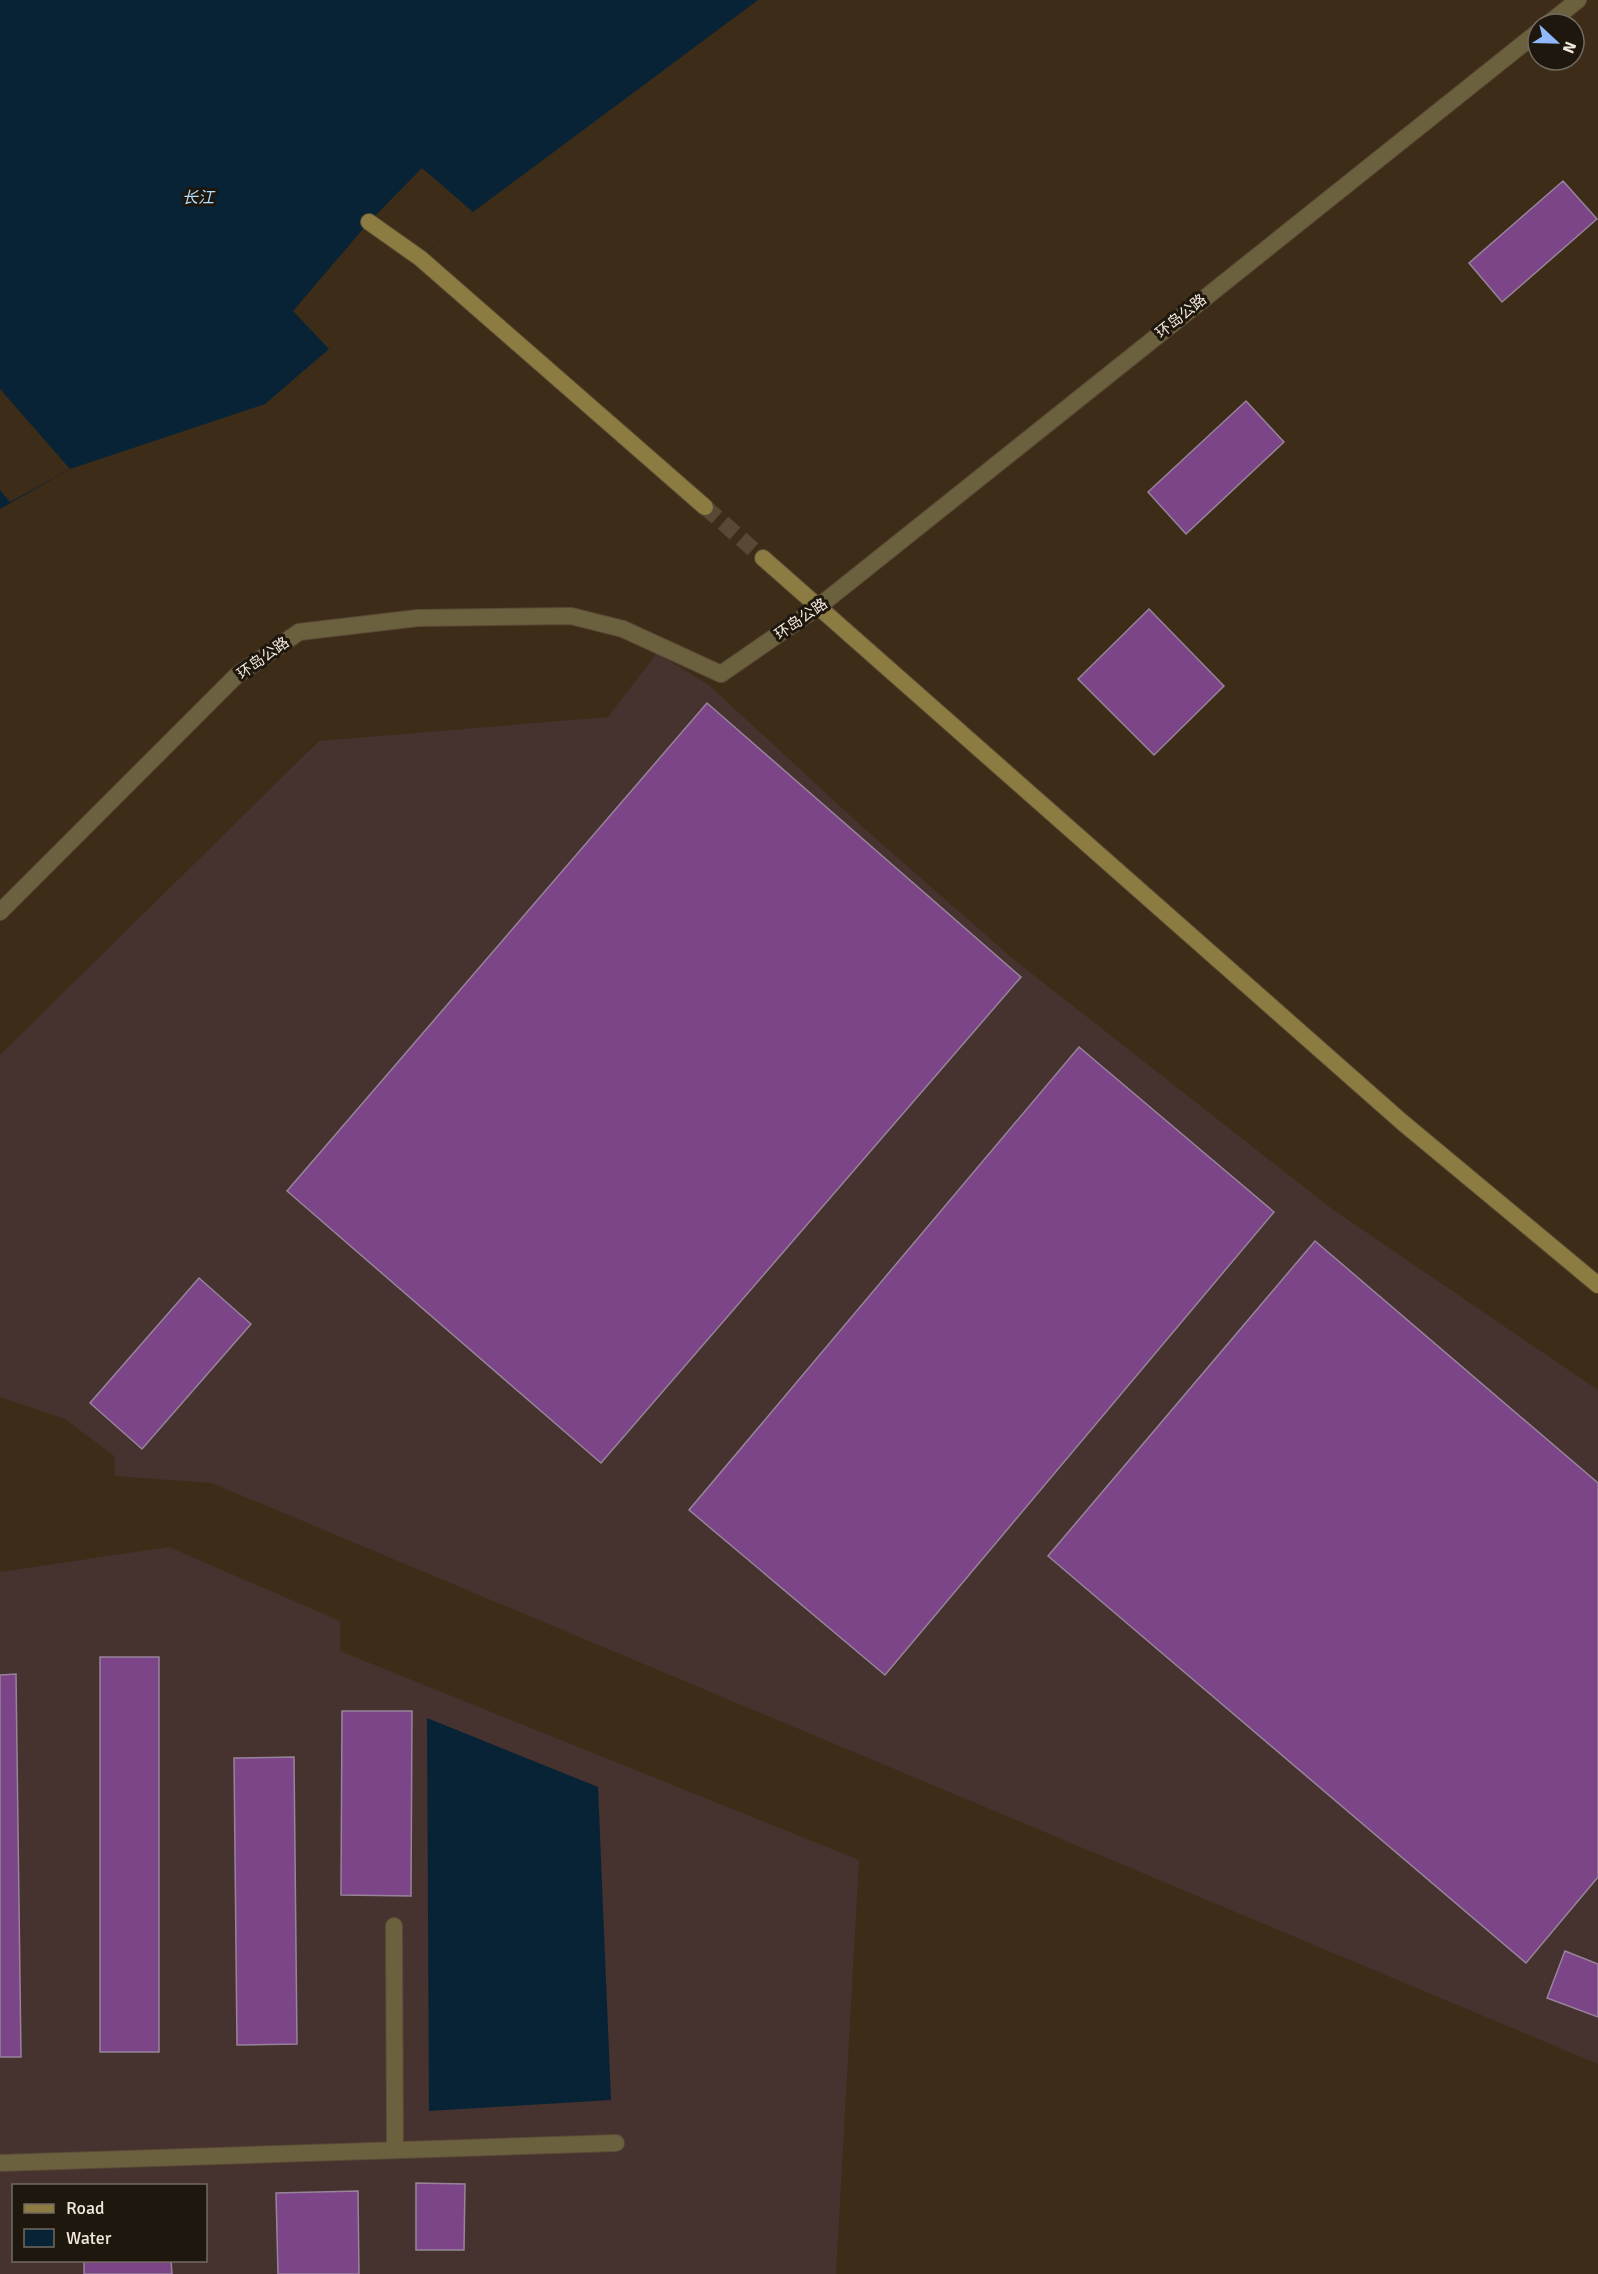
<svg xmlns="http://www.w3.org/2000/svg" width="1598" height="2274" viewBox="0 0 1598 2274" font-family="Signika,'Noto Sans SC',sans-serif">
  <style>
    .industrial { fill: #46322e; fill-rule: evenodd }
    .water { fill: #082336 }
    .pier { fill: #3d2d18 }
    .building { fill: #7b4588; stroke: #97849b; stroke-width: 1.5 }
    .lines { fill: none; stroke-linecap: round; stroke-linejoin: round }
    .secondary-tunnel { stroke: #584935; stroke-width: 16; stroke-dasharray: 16 8; stroke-linecap: butt }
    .service-casing { stroke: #5a4b37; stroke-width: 18 }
    .tertiary-casing { stroke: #5a4b37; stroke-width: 18 }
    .secondary-casing { stroke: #5a4b37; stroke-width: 18 }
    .service { stroke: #6c613e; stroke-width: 16 }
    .tertiary { stroke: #6c613e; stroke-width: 16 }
    .secondary { stroke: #8d7c41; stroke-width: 16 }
    .labels { text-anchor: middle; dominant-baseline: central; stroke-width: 6; stroke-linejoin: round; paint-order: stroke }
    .street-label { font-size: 15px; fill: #f3e8dc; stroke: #1e170e }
    .water-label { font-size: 16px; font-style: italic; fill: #b6defd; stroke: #1e170e }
  </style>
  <rect width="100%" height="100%" fill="#3d2d18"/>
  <path class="industrial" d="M 657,653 L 710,686 L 857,822 L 1012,958 L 1332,1209 L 1598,1390 L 1598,2064 L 212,1483 L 115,1476 L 114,1456 L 65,1419 L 0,1397 L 0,1055 L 319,741 L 608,717 Z
    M 169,1547 L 340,1621 L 340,1651 L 859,1860 L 836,2274 L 0,2274 L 0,1572 ZM 14,2186 L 206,2186 L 206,2260 L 14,2260 Z"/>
  <path class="water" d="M 0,0 L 758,0 L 473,212 L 420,258 L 329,349 L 265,404 L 70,469 L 0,509 Z
    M 427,1718 L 598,1787 L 611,2100 L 429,2111 Z"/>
  <path class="pier" d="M 422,168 L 473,212 L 420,258 L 329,349 L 293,311 L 369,222 Z
    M 0,389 L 70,469 L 10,502 L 0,490 Z"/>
  <path class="building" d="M 1563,181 L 1597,219 L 1502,302 L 1469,263 Z
    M 1246,401 L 1284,442 L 1186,534 L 1148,492 Z
    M 1149,609 L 1224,686 L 1154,755 L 1078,679 Z
    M 707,703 L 1021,977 L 601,1463 L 287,1191 Z
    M 1079,1047 L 1274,1212 L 885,1675 L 689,1510 Z
    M 1315,1241 L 1598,1483 L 1598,1877 L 1526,1963 L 1048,1556 Z
    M 199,1278 L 251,1324 L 142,1449 L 90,1403 Z
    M 100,1657 L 159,1657 L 159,2052 L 100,2052 Z
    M 16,1674 L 21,2057 L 0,2057 L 0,1675 Z
    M 342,1711 L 412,1711 L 411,1896 L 341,1895 Z
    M 294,1757 L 297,2044 L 237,2045 L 234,1758 Z
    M 1565,1951 L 1598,1964 L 1598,2017 L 1547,1998 Z
    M 416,2183 L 465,2184 L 464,2250 L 416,2250 Z
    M 358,2191 L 359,2274 L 278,2274 L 276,2193 Z
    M 84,2260 L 171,2260 L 172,2274 L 84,2274 Z"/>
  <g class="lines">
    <path class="secondary-tunnel" d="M 705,507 L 763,558"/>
    <defs>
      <path id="service" d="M 394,1926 L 395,2150
        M 0,2163 L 616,2143"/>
      <path id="tertiary" d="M 1548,24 L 1578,0
        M 0,912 L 236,676 L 299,632 L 418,618 L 571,616 L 623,629 L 721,674 L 818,607 L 1538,32"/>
      <path id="secondary" d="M 369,222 L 420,258 L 705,507
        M 763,558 L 1402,1122 L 1598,1285"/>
    </defs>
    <use href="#service" class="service-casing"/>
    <use href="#tertiary" class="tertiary-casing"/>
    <use href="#secondary" class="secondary-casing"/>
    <use href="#service" class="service"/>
    <use href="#tertiary" class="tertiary"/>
    <use href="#secondary" class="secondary"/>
  </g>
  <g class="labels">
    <g class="street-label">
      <text transform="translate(1181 316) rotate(-39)">环岛公路</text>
      <text transform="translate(801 619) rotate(-35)">环岛公路</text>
      <text transform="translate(263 658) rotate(-36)">环岛公路</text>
    </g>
    <g class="water-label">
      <text x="198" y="198">长江</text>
    </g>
  </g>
  <rect x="12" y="2184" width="195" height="78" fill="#1e170e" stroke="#736b60" stroke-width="1.5"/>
  <rect x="24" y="2204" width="30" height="9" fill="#8d7c41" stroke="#736b60" stroke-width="1.5"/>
  <text x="66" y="2214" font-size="18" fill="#f3e8dc">Road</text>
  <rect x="24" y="2229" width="30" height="18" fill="#082336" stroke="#736b60" stroke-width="1.5"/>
  <text x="66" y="2244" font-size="18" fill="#f3e8dc">Water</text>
  <g transform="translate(1556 42) rotate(112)"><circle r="28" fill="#1e170e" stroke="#736b60" stroke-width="1.5"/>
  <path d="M0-4.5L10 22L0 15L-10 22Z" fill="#90b8fd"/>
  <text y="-9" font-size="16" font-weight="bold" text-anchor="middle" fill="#f3e8dc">N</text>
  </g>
</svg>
